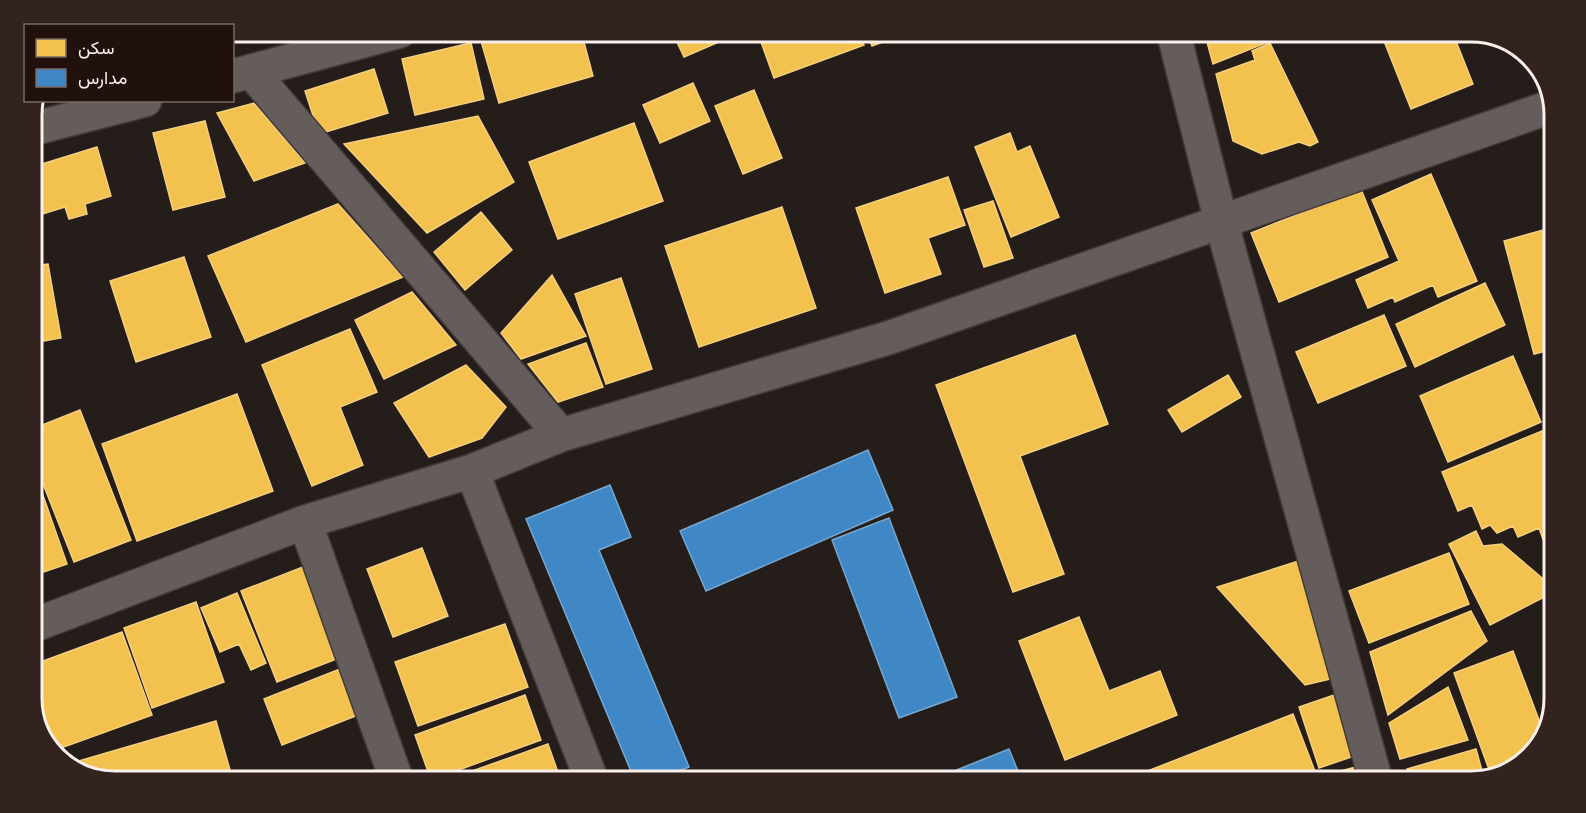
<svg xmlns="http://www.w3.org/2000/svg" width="1586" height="813" viewBox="0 0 1586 813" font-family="Manrope,Vazirmatn,sans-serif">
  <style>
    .homes { fill: #f2c14e; stroke: #f5cf7d; stroke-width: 1.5 }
    .schools { fill: #3f88c5; stroke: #77a7d0; stroke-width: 1.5 }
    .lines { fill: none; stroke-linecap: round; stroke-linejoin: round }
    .minor-casing { stroke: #413a37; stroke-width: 36 }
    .minor { stroke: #645d5b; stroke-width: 33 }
    .rim { fill: none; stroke: #fbefeb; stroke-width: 3 }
  </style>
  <rect width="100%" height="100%" fill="#251d1a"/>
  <path class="homes" d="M 304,31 L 360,31 L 306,44 Z
    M 513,31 L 581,31 L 593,76 L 499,103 L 481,41 Z
    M 691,31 L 717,31 L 721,41 L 684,57 L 675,38 Z
    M 757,31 L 859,31 L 864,45 L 774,78 Z
    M 866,31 L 912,31 L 872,46 Z
    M 1204,31 L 1264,31 L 1268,42 L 1213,64 Z
    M 1380,31 L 1452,31 L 1473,84 L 1411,109 Z
    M 471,43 L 484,99 L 415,115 L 402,59 Z
    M 1270,43 L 1318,142 L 1310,146 L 1299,142 L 1262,154 L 1233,141 L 1216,74 L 1255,60 L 1252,51 Z
    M 374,69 L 388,113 L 319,134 L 305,91 Z
    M 693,83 L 710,121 L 660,143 L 643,105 Z
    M 754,90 L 782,158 L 743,174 L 715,106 Z
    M 254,103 L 305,163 L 254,181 L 217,113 Z
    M 478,116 L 514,182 L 427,233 L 344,144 Z
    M 205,121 L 225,197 L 173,210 L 153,133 Z
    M 634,123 L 663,201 L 558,239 L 529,162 Z
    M 1010,133 L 1017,152 L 1030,146 L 1059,217 L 1011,237 L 975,147 Z
    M 97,147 L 111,196 L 85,204 L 87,214 L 69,219 L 65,207 L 36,216 L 32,201 L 32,167 Z
    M 1431,174 L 1477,281 L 1438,297 L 1433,285 L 1395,302 L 1393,297 L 1368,308 L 1356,280 L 1399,261 L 1372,200 Z
    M 948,177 L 965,225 L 928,238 L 941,274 L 885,293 L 856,208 Z
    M 1361,189 L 1388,257 L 1279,302 L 1251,233 Z
    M 993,201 L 1013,258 L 984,267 L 964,210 Z
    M 338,204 L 403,277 L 246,342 L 208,256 Z
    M 782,207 L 816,308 L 699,347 L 665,246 Z
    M 481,212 L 512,250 L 465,290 L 434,252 Z
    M 1554,227 L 1554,349 L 1534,354 L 1504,241 Z
    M 184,257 L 211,337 L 136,362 L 110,281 Z
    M 48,264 L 61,338 L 32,343 L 32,266 Z
    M 552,275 L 586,336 L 521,359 L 501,333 Z
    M 621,278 L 652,369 L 606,384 L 575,294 Z
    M 1485,283 L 1505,325 L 1415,367 L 1396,324 Z
    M 412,292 L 456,345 L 384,379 L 355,320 Z
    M 1384,315 L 1406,366 L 1318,403 L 1296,352 Z
    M 350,329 L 377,392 L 340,407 L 363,465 L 312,486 L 262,365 Z
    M 1075,335 L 1108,424 L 1020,456 L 1064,574 L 1013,592 L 936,385 Z
    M 586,343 L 603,387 L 558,402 L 528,364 Z
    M 1513,356 L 1541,422 L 1448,462 L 1420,396 Z
    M 1554,356 L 1554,375 L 1550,357 Z
    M 466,365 L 506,407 L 482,438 L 429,457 L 394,403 Z
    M 1228,375 L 1241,397 L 1182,432 L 1168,410 Z
    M 237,394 L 273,491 L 137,541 L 102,444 Z
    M 80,410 L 131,540 L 74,562 L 32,456 L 32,429 Z
    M 1547,429 L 1554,448 L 1554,538 L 1544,542 L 1539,528 L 1518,537 L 1513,526 L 1497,533 L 1490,525 L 1482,529 L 1472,505 L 1458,511 L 1442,472 Z
    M 38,481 L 67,564 L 32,576 L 32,483 Z
    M 1476,531 L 1483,546 L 1502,544 L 1554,588 L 1554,592 L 1490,625 L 1449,544 Z
    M 422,548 L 448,616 L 393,637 L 367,569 Z
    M 1449,553 L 1469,604 L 1369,643 L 1349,591 Z
    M 1305,559 L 1339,677 L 1305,685 L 1217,587 Z
    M 308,565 L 344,656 L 277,682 L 241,591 Z
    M 237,593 L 266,663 L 251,670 L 239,644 L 220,652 L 201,608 Z
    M 196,602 L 224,682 L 152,708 L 124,628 Z
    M 1471,611 L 1487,641 L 1388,715 L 1370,652 Z
    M 1079,617 L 1109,691 L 1160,671 L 1177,715 L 1065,760 L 1019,641 Z
    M 1554,622 L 1554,650 L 1547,624 Z
    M 505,624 L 528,687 L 418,726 L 395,662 Z
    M 122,632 L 152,715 L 53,751 L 46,745 L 32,704 L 32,665 Z
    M 1513,651 L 1545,736 L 1517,768 L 1491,775 L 1454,673 Z
    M 350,665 L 368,711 L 282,745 L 264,699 Z
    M 1448,687 L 1468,740 L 1400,759 L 1389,723 Z
    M 1340,693 L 1360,754 L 1319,768 L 1299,707 Z
    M 525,695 L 541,740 L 431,780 L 415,735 Z
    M 1293,714 L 1316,774 L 1297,781 L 1122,781 Z
    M 216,721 L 230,770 L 189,781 L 115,782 L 78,773 L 68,764 Z
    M 548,744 L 561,781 L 444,781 Z
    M 1476,749 L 1484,778 L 1471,781 L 1411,781 L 1407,769 Z
    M 1356,767 L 1359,781 L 1327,781 L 1325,775 Z"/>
  <path class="schools" d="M 868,450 L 893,510 L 706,591 L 680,531 Z
    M 610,485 L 631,537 L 599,550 L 689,767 L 655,781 L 635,781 L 526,519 Z
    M 889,518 L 957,697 L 899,718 L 832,540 Z
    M 1009,749 L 1022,781 L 929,781 Z"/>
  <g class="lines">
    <defs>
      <path id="minor" d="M 1173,31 L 1221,221 L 1376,781
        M 251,71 L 561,435
        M 233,76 L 400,31
        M 32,129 L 145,100
        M 472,471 L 592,781
        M 305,522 L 397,781
        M 32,626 L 305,522 L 472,471 L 561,435 L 888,338 L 1553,106"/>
    </defs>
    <use href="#minor" class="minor-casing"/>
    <use href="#minor" class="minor"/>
  </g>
  <path d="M0 0H1586V813H0ZM115 42H1471A73 73 0 0 1 1544 115V698A73 73 0 0 1 1471 771H115A73 73 0 0 1 42 698V115A73 73 0 0 1 115 42Z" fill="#32231e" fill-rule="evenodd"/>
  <path class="rim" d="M115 42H1471A73 73 0 0 1 1544 115V698A73 73 0 0 1 1471 771H115A73 73 0 0 1 42 698V115A73 73 0 0 1 115 42Z"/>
  <rect x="24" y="24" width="210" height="78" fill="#20110c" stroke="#786a65" stroke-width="1.5"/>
  <rect x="36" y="39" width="30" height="18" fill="#f2c14e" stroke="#786a65" stroke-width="1.5"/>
  <text x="78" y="54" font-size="18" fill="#fbefeb">سكن</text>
  <rect x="36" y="69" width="30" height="18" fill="#3f88c5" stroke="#786a65" stroke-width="1.5"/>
  <text x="78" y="84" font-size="18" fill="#fbefeb">مدارس</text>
</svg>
